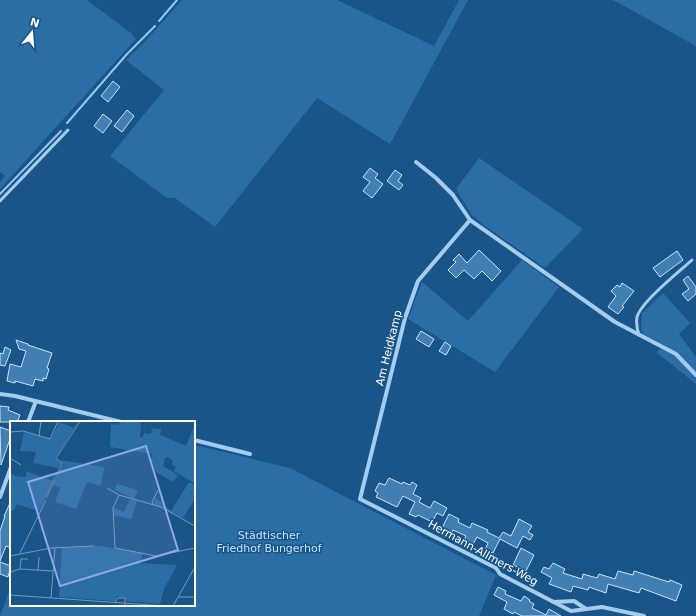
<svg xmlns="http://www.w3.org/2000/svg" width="696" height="616" viewBox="0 0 696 616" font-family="'DejaVu Sans',sans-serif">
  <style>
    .green { fill: #2a6ea5 }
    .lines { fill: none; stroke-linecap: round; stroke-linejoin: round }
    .stream { stroke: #95c8ef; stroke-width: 2 }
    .building { fill: #427fb2; stroke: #c8e3f9 }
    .lane { stroke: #a3cced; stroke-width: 3 }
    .street { stroke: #a3cced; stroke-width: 4 }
    .labels { text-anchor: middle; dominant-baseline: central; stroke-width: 3; stroke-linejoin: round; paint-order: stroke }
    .street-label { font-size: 11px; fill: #fff; stroke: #1a5589 }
    .park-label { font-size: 11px; fill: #c8e3f9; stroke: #1a5589 }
    .inset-river { fill: none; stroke: #4a759b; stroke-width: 2 }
    .inset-road { fill: none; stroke: #7699b8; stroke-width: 1 }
    .view { fill: #8ea6ec; fill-opacity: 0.15; stroke: #8ea6ec; stroke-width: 2 }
    .inset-edge { fill: none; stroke: #fff; stroke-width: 2 }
  </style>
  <rect width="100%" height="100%" fill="#1a5589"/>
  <path class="green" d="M 0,0 L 87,0 L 131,33 L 136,39 L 0,189 L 0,182 L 5,176 L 0,172 Z
    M 182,0 L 337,0 L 434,46 L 459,0 L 468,0 L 390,144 L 317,98 L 215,227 L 175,198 L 167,198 L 110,156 L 164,90 L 126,60 L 143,44 Z
    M 612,0 L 696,0 L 696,46 L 619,3 Z
    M 479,158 L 583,229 L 545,268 L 481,223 L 472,215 L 456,189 Z
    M 522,260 L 559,287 L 495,372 L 408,319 L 422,282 L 468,321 Z
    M 663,293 L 690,323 L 679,334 L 696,357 L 696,384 L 656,352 L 665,346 L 643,334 L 641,327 L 642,313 Z
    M 194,445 L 290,468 L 496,575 L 479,616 L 0,616 L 11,587 L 11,605 L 194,605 Z"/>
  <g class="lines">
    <path class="stream" d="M 159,21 L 177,0
      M 67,123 L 127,54 L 155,26
      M 0,194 L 61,131"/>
  </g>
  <path class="building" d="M 113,81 L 120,87 L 108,102 L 101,96 Z
    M 127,110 L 134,116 L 122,132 L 114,126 Z
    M 103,114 L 112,121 L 103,133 L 94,126 Z
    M 370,168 L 378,174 L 375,178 L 383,184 L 372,198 L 363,191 L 370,182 L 363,177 Z
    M 395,170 L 402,175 L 398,181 L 403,185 L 399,190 L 387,181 Z
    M 479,250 L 501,271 L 492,281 L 482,271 L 474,279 L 464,270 L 456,278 L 448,270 L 456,262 L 453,260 L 459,254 L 467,263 Z
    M 677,251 L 683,260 L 660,277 L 653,268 Z
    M 688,276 L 696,287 L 696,294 L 688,301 L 682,294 L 689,289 L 683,280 Z
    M 622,283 L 634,291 L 622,306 L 624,307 L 618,314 L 608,307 L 616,296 L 611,291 L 617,285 L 620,287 Z
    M 421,331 L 434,339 L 429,347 L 416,339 Z
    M 16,340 L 28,344 L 28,345 L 52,353 L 47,368 L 49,369 L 46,379 L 43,378 L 43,381 L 35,379 L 33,386 L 15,381 L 15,383 L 7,381 L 10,364 L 21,367 L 26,351 L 19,349 Z
    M 445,342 L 451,346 L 446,355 L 439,351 Z
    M 5,347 L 11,350 L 5,366 L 0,365 L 0,353 L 3,354 Z
    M 0,406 L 9,407 L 8,410 L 20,415 L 17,422 L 0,422 Z
    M 0,427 L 11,431 L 11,436 L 1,465 Z
    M 389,478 L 402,484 L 403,482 L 410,485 L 412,482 L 417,485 L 413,494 L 421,498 L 419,502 L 430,508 L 434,501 L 447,508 L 443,516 L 437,513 L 432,522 L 418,515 L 416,517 L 409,514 L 415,502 L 403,496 L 397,507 L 376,497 L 378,493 L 375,491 L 379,483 L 385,485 Z
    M 10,503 L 11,548 L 6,546 L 0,561 L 0,531 L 5,516 L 4,516 Z
    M 449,514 L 459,519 L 458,522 L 470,528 L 472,523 L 488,530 L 487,532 L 499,538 L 503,532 L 511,536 L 519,519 L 532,526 L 528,532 L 533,535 L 530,540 L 523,536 L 517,548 L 500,539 L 493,553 L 485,550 L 488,543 L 477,537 L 473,544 L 464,540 L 466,536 L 453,530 L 452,533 L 442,528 Z
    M 521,548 L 534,555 L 526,571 L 513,565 Z
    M 0,562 L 11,566 L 8,577 L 0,574 Z
    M 553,563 L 565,569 L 563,573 L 582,579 L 583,574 L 597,578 L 599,574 L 615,579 L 618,571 L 633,575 L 634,571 L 669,582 L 670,580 L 682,585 L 676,601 L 641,588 L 639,593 L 608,584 L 606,593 L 589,587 L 588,590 L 573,586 L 571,592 L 549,584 L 552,578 L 541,572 L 544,567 L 549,569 Z
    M 498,587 L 506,591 L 505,594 L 521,601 L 524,596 L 530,600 L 529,601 L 534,604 L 532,608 L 546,615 L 549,609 L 561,616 L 522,616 L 514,612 L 513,614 L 504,609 L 507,602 L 494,595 Z"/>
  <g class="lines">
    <path class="lane" d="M 0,201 L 68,130
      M 639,335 C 637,329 636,323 637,317 C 641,302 680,271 692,260"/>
    <path class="street" d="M 416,162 L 436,178 L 453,195 L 470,220
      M 0,394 L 15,396 L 121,422
      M 28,422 L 36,401
      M 194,440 L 250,454
      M 0,497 L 11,467
      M 553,602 L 574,601 L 586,609
      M 644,616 L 602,607 L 571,611 L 500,574 L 496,568 L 360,499 L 405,318 L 418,281 L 470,220 L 615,322 L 676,354 L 696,375"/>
  </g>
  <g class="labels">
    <g class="street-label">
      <text transform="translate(389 348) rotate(-76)">Am Heidkamp</text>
      <text transform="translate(483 553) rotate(29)">Hermann-Allmers-Weg</text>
    </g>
    <g class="park-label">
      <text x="269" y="535">Städtischer<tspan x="269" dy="13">Friedhof Bungerhof</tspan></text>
    </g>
  </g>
  <g transform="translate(10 421)">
    <rect width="185" height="185" fill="#1a5589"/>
    <path d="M 110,0 L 131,0 L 130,16 L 133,16 L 134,12 L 141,13 L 142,7 L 151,8 L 150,14 L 176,25 L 185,3 L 184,62 L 164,50 L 166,46 L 162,43 L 163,40 L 158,36 L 155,37 L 153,45 L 168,54 L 163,61 L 146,51 L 141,39 L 142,33 L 100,26 L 101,3 L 109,4 ZM 49,1 L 64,7 L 45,37 L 51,42 L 49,47 L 23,42 L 26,31 L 10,30 L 14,11 L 41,18 ZM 98,25 L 91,65 L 77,61 L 66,88 L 45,81 L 50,67 L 42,64 L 52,43 L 50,39 L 94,46 ZM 16,50 L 43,60 L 25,98 L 28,90 L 7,83 L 3,90 L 0,89 L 0,54 L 1,52 L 5,55 L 16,56 ZM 179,61 L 185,64 L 185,78 L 173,97 L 144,84 L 145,76 L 161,90 ZM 107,63 L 128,69 L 124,78 L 105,69 ZM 120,78 L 127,80 L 121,98 L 103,94 L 104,87 L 114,91 ZM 91,125 L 132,132 L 131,142 L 167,144 L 154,168 L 150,183 L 116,180 L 116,177 L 107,176 L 105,180 L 49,176 L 52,127 Z" fill="#2a6ea5"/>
    <path class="inset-river" d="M 46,56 L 52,43 L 46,37 L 70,0M 36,77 L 45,57"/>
    <path class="inset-road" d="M 0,11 L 13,10 L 40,18 L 48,0M 29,15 L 31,0M 0,37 L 11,44M 97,67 L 109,74M 143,84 L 142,81 L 148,69M 185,105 L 151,86 L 109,74 L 103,87 L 105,127 L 146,135 L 185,127M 10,132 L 36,79M 0,135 L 41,127 L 84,125M 10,148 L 11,138 L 18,138M 28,149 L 29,136M 0,151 L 10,148 L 43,150M 0,174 L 155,185M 168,176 L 185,176M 41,177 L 45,127M 105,181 L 108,177 L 115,177 L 115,185M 163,185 L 185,146"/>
    <path class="view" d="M 136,25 L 168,129 L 50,165 L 18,61 Z"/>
    <rect width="185" height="185" class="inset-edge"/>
  </g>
  <g transform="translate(32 32) rotate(17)" stroke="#1a5589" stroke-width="3" paint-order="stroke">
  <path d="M0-3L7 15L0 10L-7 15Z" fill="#ffffff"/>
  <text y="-6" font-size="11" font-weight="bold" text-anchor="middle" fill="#ffffff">N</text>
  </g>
</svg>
